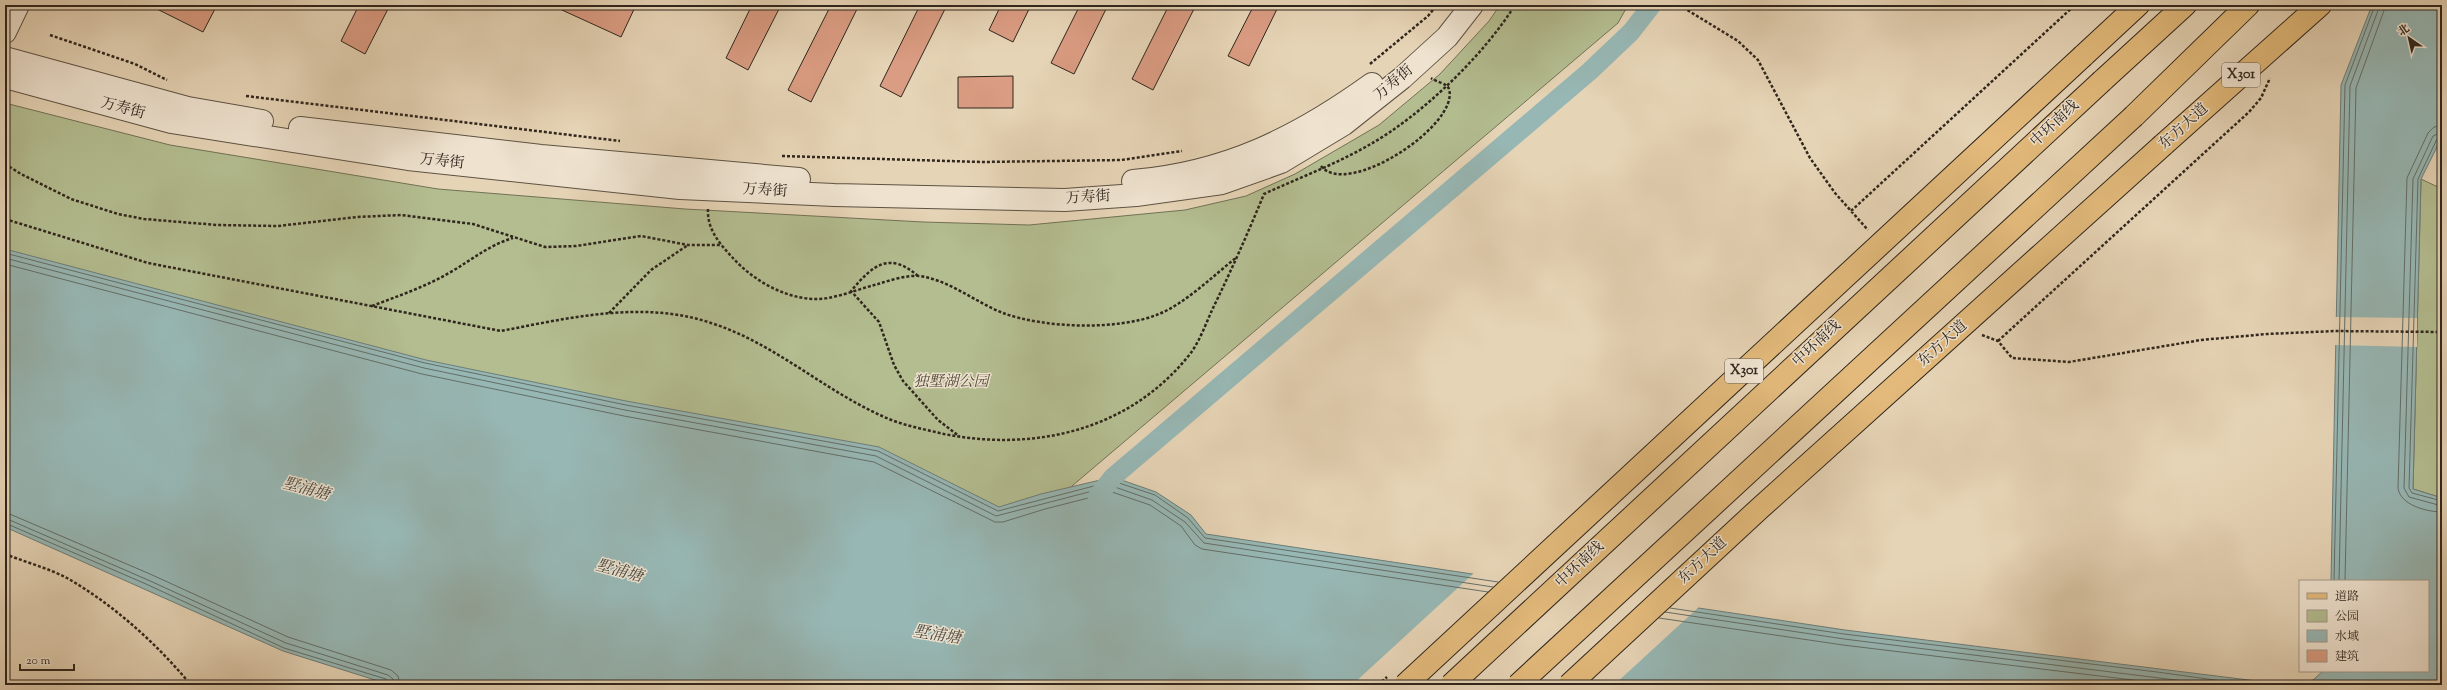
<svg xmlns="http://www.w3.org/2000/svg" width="2447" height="690" viewBox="0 0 2447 690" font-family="'Sorts Mill Goudy','Noto Serif SC',serif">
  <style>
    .green { fill: #b3bd90; stroke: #717256 }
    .water { fill: #97b7b4; stroke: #6d7d78 }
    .pier { fill: #e6d4b6 }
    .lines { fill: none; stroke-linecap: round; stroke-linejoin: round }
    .shore { stroke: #636e68; stroke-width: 1 }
    .canal { stroke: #97b7b4; stroke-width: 19 }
    .building { fill: #da9c82; stroke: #2f261d }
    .minor-casing { stroke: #5d5243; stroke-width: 24 }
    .major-casing { stroke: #2f261d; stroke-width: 24 }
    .highway-casing { stroke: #2f261d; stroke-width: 24 }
    .path { stroke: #2f261d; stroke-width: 2.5; stroke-dasharray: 3 2; stroke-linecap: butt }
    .minor { stroke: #efe3d0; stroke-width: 22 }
    .major { stroke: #e3ba7b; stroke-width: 22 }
    .highway { stroke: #e3ba7b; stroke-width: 22 }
    .major-bridge-casing { stroke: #2f261d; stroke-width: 24; stroke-linecap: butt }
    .highway-bridge-casing { stroke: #2f261d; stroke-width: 24; stroke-linecap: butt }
    .path-bridge { stroke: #2f261d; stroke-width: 2.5; stroke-dasharray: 3 2; stroke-linecap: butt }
    .major-bridge { stroke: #e3ba7b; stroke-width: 22 }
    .highway-bridge { stroke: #e3ba7b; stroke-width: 22 }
    .labels { text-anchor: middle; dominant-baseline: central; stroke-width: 3; stroke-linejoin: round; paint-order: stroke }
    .shield { fill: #efe3d0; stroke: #695f53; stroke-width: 1 }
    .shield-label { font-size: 14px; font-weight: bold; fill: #2f261d }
    .street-label { font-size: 15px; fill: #2f261d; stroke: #efe3d0 }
    .park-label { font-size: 15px; font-style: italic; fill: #504c3a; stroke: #efe3d0 }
    .water-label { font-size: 16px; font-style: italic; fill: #494a43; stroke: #efe3d0 }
  </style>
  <rect width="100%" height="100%" fill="#e6d4b6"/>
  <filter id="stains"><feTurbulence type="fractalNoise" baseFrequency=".005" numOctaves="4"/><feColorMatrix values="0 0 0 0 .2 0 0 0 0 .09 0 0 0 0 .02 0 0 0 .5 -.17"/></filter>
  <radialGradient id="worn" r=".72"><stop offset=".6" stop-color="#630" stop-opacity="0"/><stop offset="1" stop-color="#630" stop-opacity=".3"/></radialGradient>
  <path class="green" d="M 1500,5 L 1628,5 L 1618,23 L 1072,486 L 1037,533 L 5,312 L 5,103 L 170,145 L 438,189 L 685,209 L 923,222 L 1029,225 L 1185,210 L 1246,196 L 1295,174 L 1379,125 L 1440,74 L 1489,21 Z
    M 2421,179 L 2442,189 L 2442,498 L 2413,489 Z"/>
  <path class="water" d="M 2372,5 L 2442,5 L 2442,137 L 2421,179 L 2413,489 L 2442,498 L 2442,685 L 2298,685 L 2313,680 L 2323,671 L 2428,671 L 2428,581 L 2331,581 L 2341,85 Z
    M 5,249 L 426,360 L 626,401 L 879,447 L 999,507 L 1041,494 L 1113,477 L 1156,492 L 1191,515 L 1206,534 L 1845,630 L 2289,685 L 391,685 L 283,651 L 5,527 Z"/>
  <path class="pier" d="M 2335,317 L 2417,318 L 2417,347 L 2334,345 Z
    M 1474,573 L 1700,606 L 1614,685 L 1352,685 Z"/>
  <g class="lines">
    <path class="shore" d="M 2442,126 L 2434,127 L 2428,133 L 2407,178 L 2398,488 C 2400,505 2427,512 2442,512
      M 2442,132 L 2433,136 L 2413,179 L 2404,488 L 2409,497 L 2442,506
      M 2442,137 L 2437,139 L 2418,179 L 2409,488 L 2412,493 L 2442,501
      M 5,253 L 425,363 L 626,405 L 878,451 L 998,511 L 1113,481 L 1155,495 L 1188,518 L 1205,538 L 1498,582
      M 5,258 L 424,368 L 625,410 L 876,456 L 996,516 L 1112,486 L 1152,500 L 1185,522 L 1204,543 L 1493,587
      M 5,264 L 422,374 L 624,416 L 874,462 L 995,522 L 1003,522 L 1045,509 L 1112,492 L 1150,505 L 1181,526 L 1195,545 L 1202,549 L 1488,592
      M 5,512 L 150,574 L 288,637 L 391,670 L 398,676 L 400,685
      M 5,518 L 148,580 L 286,643 L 388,675 L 393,679 L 394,685
      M 5,523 L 146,584 L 284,648 L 386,679 L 389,685
      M 2334,581 L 2345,85 L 2375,5
      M 2339,581 L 2350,86 L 2380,5
      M 2345,581 L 2356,88 L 2386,5
      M 1670,608 L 1844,634 L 2157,672 L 2251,685
      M 1665,612 L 1844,639 L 2216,685
      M 1659,618 L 1843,645 L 2174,685"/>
    <path class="canal" d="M 1097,497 L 1113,477 L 1590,71 L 1631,32 L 1652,5"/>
  </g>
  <path class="building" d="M 149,5 L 217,5 L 203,32 Z
    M 359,5 L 390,5 L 365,54 L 341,41 Z
    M 551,5 L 636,5 L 621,37 Z
    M 752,5 L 781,5 L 748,70 L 726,58 Z
    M 831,5 L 859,5 L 811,102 L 788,90 Z
    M 920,5 L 947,5 L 901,97 L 880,86 Z
    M 1001,5 L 1031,5 L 1013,42 L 989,30 Z
    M 1080,5 L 1108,5 L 1074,74 L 1051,63 Z
    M 1169,5 L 1196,5 L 1153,90 L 1132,79 Z
    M 1254,5 L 1279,5 L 1249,66 L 1228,56 Z
    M 1013,76 L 1013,108 L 958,108 L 958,77 Z"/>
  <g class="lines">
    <defs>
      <path id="minor" d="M 5,32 L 18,5
        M 5,58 L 188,108 L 262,121
        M 5,77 L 171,122 L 408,159 L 680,188 L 834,195 L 1065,200 L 1136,195 L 1222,183 L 1281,162 L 1344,124 L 1402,78 L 1447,37 L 1472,5
        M 300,128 L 541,156 L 799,179
        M 1133,181 C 1226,173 1297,138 1372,84"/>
      <path id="major" d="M 2083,56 L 2138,5
        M 2163,145 L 2320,5"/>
      <path id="highway" d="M 2102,81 L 2185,5
        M 2134,116 L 2248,5"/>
    </defs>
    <use href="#minor" class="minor-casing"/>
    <use href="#major" class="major-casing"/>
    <use href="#highway" class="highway-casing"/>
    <path class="path" d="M 1679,5 L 1738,41 L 1758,60 L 1810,158 L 1835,193 L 1868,230
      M 50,35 L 135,64 L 167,80
      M 1370,64 L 1428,16 L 1437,5
      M 246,96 L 620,141
      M 782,156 L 982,162 L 1121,160 L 1182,151
      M 5,164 L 21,174 L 71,199 L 118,214 L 144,219 L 217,225 L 278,226 L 357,217 L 401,215 L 473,224 L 545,247 L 576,246 L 641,236 L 688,245 L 722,245
      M 1321,166 C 1347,199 1460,125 1449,89 C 1447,83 1436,82 1431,78
      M 708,209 C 707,229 719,243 732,257 C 754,282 793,304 828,298 C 845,295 862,288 878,284 C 891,280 906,275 920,276 C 951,281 975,302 1003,313 C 1044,328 1117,331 1159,314 C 1186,303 1214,275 1237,257
      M 1851,211 L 2075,5
      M 5,219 L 148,263 L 501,331 C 568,318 644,300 711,323 C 774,343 822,389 882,416 C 901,425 923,429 944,434 C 1036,452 1130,430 1190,354 C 1200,341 1206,323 1213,308 C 1231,271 1248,233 1264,194 C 1299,178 1336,164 1369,145 C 1421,116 1484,55 1515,5
      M 918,276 C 889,251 873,265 851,291 L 879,322 L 894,365 L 903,381 L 938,420 L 959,436
      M 372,306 C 398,296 425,287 449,273 C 472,260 487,246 513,238
      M 609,313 L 651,270 L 688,245
      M 1982,335 L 1998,341 L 2012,358 L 2069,362 L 2201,340 L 2267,334 L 2335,331 L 2442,332
      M 1998,341 L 2249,112 L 2261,98 L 2270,78
      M 5,554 C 25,562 48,568 67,578 C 114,605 157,644 191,685"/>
    <use href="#minor" class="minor"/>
    <use href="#major" class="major"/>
    <use href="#highway" class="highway"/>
    <defs>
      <path id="major-bridge" d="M 1405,685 L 2083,56
        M 1569,685 L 1759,509 L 2163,145"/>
      <path id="highway-bridge" d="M 1451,685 L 2102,81
        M 1518,685 L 2134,116"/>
    </defs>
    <use href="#major-bridge" class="major-bridge-casing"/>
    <use href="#highway-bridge" class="highway-bridge-casing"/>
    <path class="path-bridge" d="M 1378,685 L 1387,677"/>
    <use href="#major-bridge" class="major-bridge"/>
    <use href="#highway-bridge" class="highway-bridge"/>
  </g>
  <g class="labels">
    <g class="shield">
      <rect x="2222" y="63" width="38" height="24" rx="3"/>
      <rect x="1725" y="359" width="38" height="24" rx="3"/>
    </g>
    <g class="shield-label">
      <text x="2241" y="75">X301</text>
      <text x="1744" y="371">X301</text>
    </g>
    <g class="street-label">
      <text transform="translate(1394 83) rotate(-40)">万寿街</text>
      <text transform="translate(123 109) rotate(15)">万寿街</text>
      <text transform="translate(2055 124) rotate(-43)">中环南线</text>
      <text transform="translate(2184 127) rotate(-42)">东方大道</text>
      <text transform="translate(442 162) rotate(6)">万寿街</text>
      <text transform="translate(765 191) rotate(3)">万寿街</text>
      <text transform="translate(1088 198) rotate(-3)">万寿街</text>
      <text transform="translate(1817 344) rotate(-43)">中环南线</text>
      <text transform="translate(1943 344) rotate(-42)">东方大道</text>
      <text transform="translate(1703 561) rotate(-43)">东方大道</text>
      <text transform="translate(1580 565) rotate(-43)">中环南线</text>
    </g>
    <g class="park-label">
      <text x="951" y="382">独墅湖公园</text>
    </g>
    <g class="water-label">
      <text transform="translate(306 490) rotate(15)">墅浦塘</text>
      <text transform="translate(619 572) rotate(15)">墅浦塘</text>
      <text transform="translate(937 636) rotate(9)">墅浦塘</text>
    </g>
  </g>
  <rect width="2447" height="690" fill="none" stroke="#e6d4b6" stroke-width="20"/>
  <rect x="6" y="6" width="2435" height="678" fill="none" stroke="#2f261d" stroke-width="2"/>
  <rect x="10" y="10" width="2427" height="670" fill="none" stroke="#2f261d"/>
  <rect x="2299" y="580" width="130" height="92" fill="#efe3d0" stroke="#a29788"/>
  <rect x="2307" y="593" width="20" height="6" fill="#e3ba7b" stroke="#a29788"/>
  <text x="2335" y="600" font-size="12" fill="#2f261d">道路</text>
  <rect x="2307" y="610" width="20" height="12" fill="#b3bd90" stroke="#a29788"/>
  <text x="2335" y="620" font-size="12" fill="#2f261d">公园</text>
  <rect x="2307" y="630" width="20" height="12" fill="#97b7b4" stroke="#a29788"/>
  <text x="2335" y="640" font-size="12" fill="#2f261d">水域</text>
  <rect x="2307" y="650" width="20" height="12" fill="#da9c82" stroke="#a29788"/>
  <text x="2335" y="660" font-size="12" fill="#2f261d">建筑</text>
  <g transform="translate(2409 38) rotate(326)" stroke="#efe3d0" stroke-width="3" paint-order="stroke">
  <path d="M0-3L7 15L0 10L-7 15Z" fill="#2f261d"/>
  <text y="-6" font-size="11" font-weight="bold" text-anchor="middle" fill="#2f261d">北</text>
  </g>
  <path d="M20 664v6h54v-6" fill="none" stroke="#2f261d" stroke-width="2"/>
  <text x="26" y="664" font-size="12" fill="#2f261d" stroke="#efe3d0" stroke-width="3" paint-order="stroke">20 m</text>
  <rect width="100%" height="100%" filter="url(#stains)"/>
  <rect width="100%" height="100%" fill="url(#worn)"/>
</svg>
